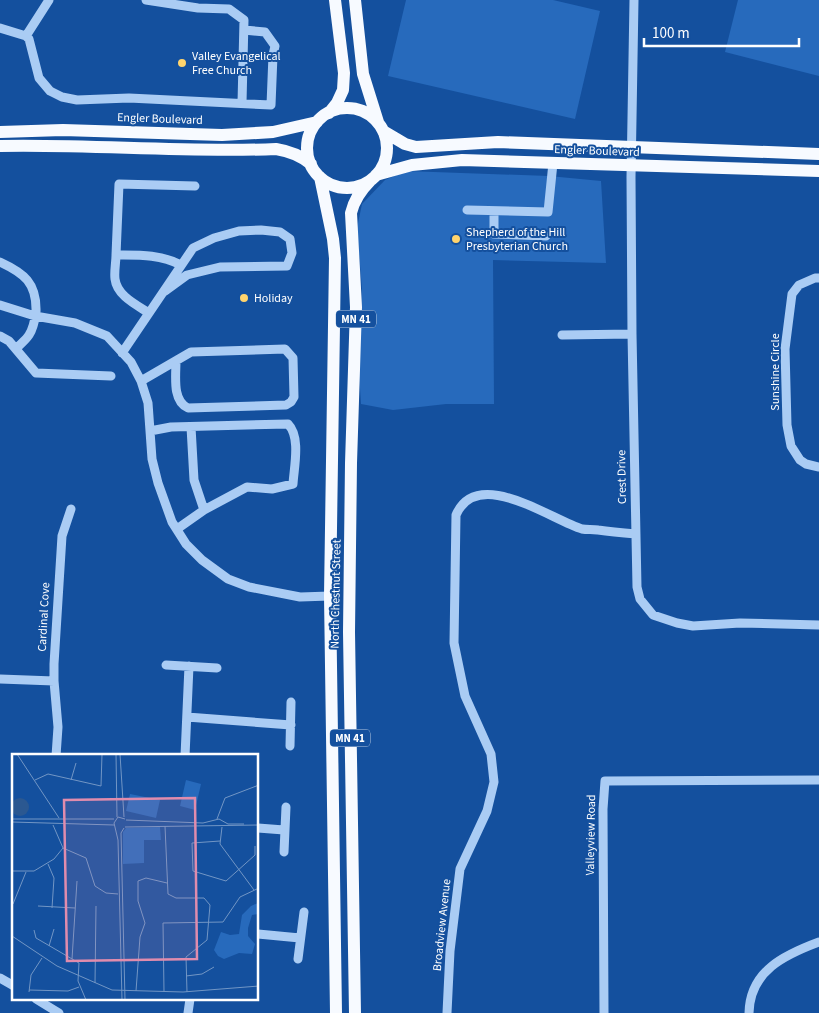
<svg xmlns="http://www.w3.org/2000/svg" width="819" height="1013" viewBox="0 0 819 1013" font-family="'Source Sans 3',sans-serif">
  <style>
    .green { fill: #276abc }
    .lines { fill: none; stroke-linecap: round; stroke-linejoin: round }
    .minor { stroke: #aaccf4; stroke-width: 9 }
    .major { stroke: #f7faff; stroke-width: 12 }
    .poi-dot { fill: #ffd46d; stroke: #14509e; stroke-width: 2 }
    .labels { text-anchor: middle; dominant-baseline: central; stroke-width: 4; stroke-linejoin: round; paint-order: stroke }
    .shield { fill: #14509e; stroke: #b8cae2; stroke-width: 1 }
    .shield-label { font-size: 11px; font-weight: bold; fill: #fff }
    .poi-label { font-size: 12px; fill: #fff; stroke: #14509e; text-anchor: start }
    .street-label { font-size: 12px; fill: #fff; stroke: #14509e }
    .inset-road { fill: none; stroke: #7296c5; stroke-width: 1 }
    .view { fill: #e08cad; fill-opacity: 0.15; stroke: #e08cad; stroke-width: 2.5 }
    .inset-edge { fill: none; stroke: #fff; stroke-width: 2.5 }
  </style>
  <rect width="100%" height="100%" fill="#14509e"/>
  <path class="green" d="M 406,0 L 553,0 L 600,11 L 575,119 L 388,76 Z
    M 738,0 L 819,0 L 819,76 L 725,52 Z
    M 406,171 L 549,176 L 601,181 L 606,263 L 493,260 L 494,404 L 446,404 L 393,410 L 361,404 L 358,356 L 362,289 L 357,228 L 362,204 L 385,180 Z"/>
  <g class="lines">
    <path class="minor" d="M 146,0 L 198,8 L 229,9 L 244,20 L 242,103
      M 634,0 L 631,177 L 632,334 L 637,587 L 640,599 L 653,615 L 677,623 L 693,626 L 740,623 L 819,625
      M 0,28 L 26,36 L 29,39 L 39,78 L 50,91 L 62,97 L 77,100 L 129,98 L 271,105 L 273,55 L 275,46 L 265,32 L 244,30
      M 26,36 L 49,0
      M 467,210 L 548,212 L 553,163
      M 494,212 L 494,234 L 546,236
      M 116,255 L 119,184 L 195,186
      M 0,262 C 24,273 37,283 36,312 C 35,319 33,329 29,335 C 26,340 20,344 16,349
      M 819,278 L 815,278 L 799,285 L 792,294 L 785,349 L 787,425 L 791,446 L 800,460 L 806,464 L 819,467
      M 0,305 L 35,316 L 75,323 L 107,336 L 131,362 L 141,381 L 148,403 L 152,459 L 158,483 L 172,522 L 186,544 L 202,560 L 228,579 L 249,587 L 300,597 L 330,596
      M 149,313 C 137,305 117,296 115,279 C 114,272 116,262 116,255 C 139,255 160,254 181,265
      M 562,335 L 632,334
      M 0,336 L 9,341 L 36,373 L 111,376
      M 122,353 L 193,248 L 214,238 L 239,231 L 261,230 L 280,232 L 290,239 L 292,253 L 287,266 L 220,267 L 187,275 L 165,291
      M 141,381 L 191,352 L 285,349 L 293,358 L 294,397 L 291,402 L 286,405 L 188,408 C 172,401 176,376 176,361
      M 191,427 L 194,480 L 204,510
      M 150,431 L 171,427 L 288,424 C 301,437 294,467 293,484 L 272,489 L 247,487 L 204,510 L 177,529
      M 166,665 L 217,668
      M 0,679 L 54,681
      M 187,717 L 291,725
      M 290,746 L 291,702
      M 56,756 L 58,727 L 54,681 L 54,664 L 62,536 L 71,509
      M 185,756 L 189,666
      M 258,828 L 284,830
      M 284,852 L 286,807
      M 258,934 L 300,938
      M 298,959 L 304,912
      M 0,978 L 14,986
      M 36,999 L 59,1013
      M 188,1013 L 190,999
      M 447,1013 L 450,951 L 460,869 L 487,811 L 494,782 L 491,754 L 465,696 L 454,643 L 456,515 C 477,466 550,519 582,529 C 587,530 593,529 598,530 C 611,532 623,533 636,534
      M 604,1013 L 603,809 L 605,781 L 819,780
      M 749,1013 C 750,971 784,955 819,942"/>
    <path class="major" d="M 355,0 L 363,74 L 378,122
      M307 148a40 40 0 1 1 80 0a40 40 0 1 1-80 0Z
      M 329,113 L 337,103 L 343,90 L 344,73 L 335,0
      M 383,131 L 405,144 L 416,147 L 498,142 L 819,154
      M 0,132 L 63,130 L 222,135 L 273,132 L 317,122
      M 0,146 C 92,144 184,153 276,149 C 289,151 300,155 311,164
      M 376,175 L 412,165 L 462,160 L 819,171
      M 320,177 L 333,239 L 335,258 L 330,596 L 336,1013
      M 355,1013 L 349,632 L 351,463 L 356,307 L 351,213 C 354,200 361,190 370,181"/>
  </g>
  <g class="poi-dot">
    <circle cx="182" cy="63" r="5"/>
    <circle cx="456" cy="239" r="5"/>
    <circle cx="244" cy="298" r="5"/>
  </g>
  <g class="labels">
    <g class="shield">
      <rect x="336" y="310.5" width="40" height="17" rx="4"/>
      <rect x="330" y="729.5" width="40" height="17" rx="4"/>
    </g>
    <g class="shield-label">
      <text x="356" y="319">MN 41</text>
      <text x="350" y="738">MN 41</text>
    </g>
    <g class="poi-label">
      <text x="192" y="56">Valley Evangelical<tspan x="192" dy="14">Free Church</tspan></text>
      <text x="466" y="232">Shepherd of the Hill<tspan x="466" dy="14">Presbyterian Church</tspan></text>
      <text x="254" y="298">Holiday</text>
    </g>
    <g class="street-label">
      <text transform="translate(160 119) rotate(2)">Engler Boulevard</text>
      <text transform="translate(597 151) rotate(2)">Engler Boulevard</text>
      <text transform="translate(775 372) rotate(-90)">Sunshine Circle</text>
      <text transform="translate(622 477) rotate(-91)">Crest Drive</text>
      <text transform="translate(336 594) rotate(-89)">North Chestnut Street</text>
      <text transform="translate(44 617) rotate(-87)">Cardinal Cove</text>
      <text transform="translate(591 835) rotate(-89)">Valleyview Road</text>
      <text transform="translate(442 925) rotate(-84)">Broadview Avenue</text>
    </g>
  </g>
  <g transform="translate(12 754)">
    <rect width="246" height="246" fill="#14509e"/>
    <path d="M 174,26 L 189,30 L 183,56 L 168,52 ZM 118,40 L 148,46 L 144,64 L 114,57 ZM 148,73 L 149,86 L 132,86 L 132,109 L 111,110 L 111,78 L 114,74 ZM 246,149 L 246,160 L 240,161 L 236,174 L 236,182 L 243,190 L 240,200 L 227,199 L 212,205 L 206,202 L 202,196 L 209,178 L 218,181 L 227,180 L 230,161 L 239,152 Z" fill="#276abc"/>
    <path d="M-1 53a9 9 0 1 1 18 0a9 9 0 1 1-18 0Z" fill="#2b5891"/>
    <path class="inset-road" d="M 5,0 L 47,64M 104,0 L 105,63M 108,0 L 112,63M 23,26 L 36,20 L 89,32 L 90,0M 59,26 L 64,9M 0,65 L 102,65M 205,65 L 213,44 L 247,31M 114,66 L 191,69 L 207,65 L 216,70 L 232,70M 0,68 L 102,71M 41,71 L 51,94 L 74,104 L 83,132 L 94,139 L 106,140M 153,72 L 156,140 L 164,144 L 192,144 L 198,151 L 195,186 L 174,203 L 175,238M 113,73 L 247,71M 210,73 L 208,90 L 242,136M 112,74 L 109,79 L 113,246M 208,87 L 180,89 L 181,117 L 214,127 L 243,101 L 243,92M 36,110 L 42,124 L 40,154M 0,117 L 22,117 L 42,105 L 51,94M 1,150 L 14,118M 26,152 L 63,154M 22,176 L 24,184 L 67,209 L 66,227 L 74,246M 0,182 L 45,212 L 100,236 L 171,238 L 247,232M 37,192 L 42,175M 60,205 L 65,127M 174,222 L 190,220 L 202,213M 83,229 L 84,152M 17,236 L 56,237 L 67,233M 124,237 L 128,183 L 133,169 L 126,147 L 126,127 L 134,124 L 155,129M 17,238 L 19,221 L 30,204M 152,238 L 151,169 L 211,168 L 228,143 L 247,134M 110,246 L 106,86 L 102,69 L 106,63 L 113,65"/>
    <path class="view" d="M 183,44 L 185,205 L 55,207 L 52,46 Z"/>
    <rect width="246" height="246" class="inset-edge"/>
  </g>
  <path d="M644 38v8h155v-8" fill="none" stroke="#ffffff" stroke-width="2.5"/>
  <text x="652" y="38" font-size="15" fill="#ffffff" stroke="#14509e" stroke-width="4" paint-order="stroke">100 m</text>
</svg>
